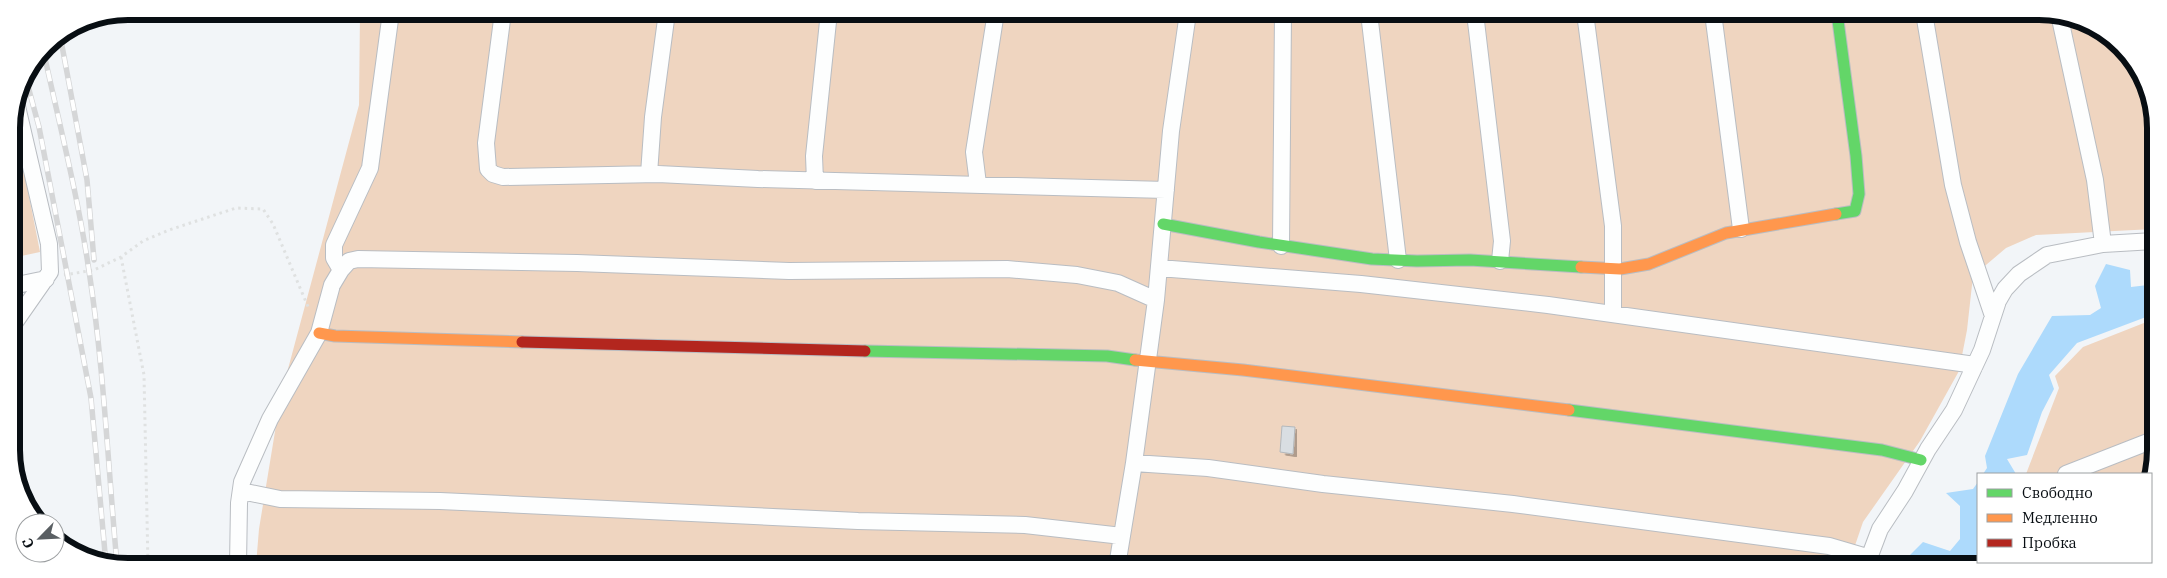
<svg xmlns="http://www.w3.org/2000/svg" width="2167" height="578" viewBox="0 0 2167 578" font-family="'IBM Plex Serif',serif">
  <style>
    .green { fill: #efd5c0 }
    .water { fill: #addafc }
    .building { fill: #d9dee2; stroke: #b3b8bc; filter: url(#shadow) }
    .lines { fill: none; stroke-linecap: round; stroke-linejoin: round }
    .street-casing { stroke: #b9bdc2; stroke-width: 18 }
    .fast-casing { stroke: #b9bdc2; stroke-width: 13 }
    .slow-casing { stroke: #b9bdc2; stroke-width: 13 }
    .jam-casing { stroke: #b9bdc2; stroke-width: 13 }
    .path { stroke: #dfe1e1; stroke-width: 3; stroke-dasharray: 2.5 4; stroke-linecap: butt }
    .street { stroke: #fdfefe; stroke-width: 16 }
    .fast { stroke: #63d668; stroke-width: 11 }
    .slow { stroke: #ff974d; stroke-width: 11 }
    .jam { stroke: #b3261e; stroke-width: 11 }
    .rail-casing { stroke: #d5d6d7; stroke-width: 5.5 }
    .rail { stroke: #fff; stroke-width: 4; stroke-dasharray: 11; stroke-linecap: butt }
    .rim { fill: none; stroke: #080e13; stroke-width: 6 }
  </style>
  <defs>
    <filter id="shadow"><feDropShadow dx="5.5" dy="3" stdDeviation="0" flood-color="#0004"/></filter>
  </defs>
  <rect width="100%" height="100%" fill="#f2f5f8"/>
  <path class="green" d="M 360,12 L 2062,14 L 2122,46 L 2154,105 L 2154,229 L 2036,235 L 2006,248 L 1973,276 L 1967,330 L 1959,371 L 1920,441 L 1863,522 L 1848,566 L 256,565 L 259,529 L 281,395 L 359,105 Z
    M 13,115 L 40,252 L 12,258 L 11,120 Z
    M 2154,319 L 2153,473 L 2151,478 L 2151,474 L 2026,474 L 2059,388 L 2055,376 L 2083,347 Z
    M 1993,562 L 2058,562 L 2047,567 L 1993,566 Z"/>
  <path class="water" d="M 2106,264 L 2130,270 L 2131,287 L 2148,285 L 2152,268 L 2154,267 L 2154,314 L 2077,343 L 2049,375 L 2054,389 L 2042,412 L 2027,455 L 2007,459 L 2016,474 L 1983,474 L 1987,468 L 1985,456 L 2018,374 L 2052,316 L 2090,315 L 2101,308 L 2095,286 Z
    M 1978,482 L 1978,562 L 1986,562 L 1985,566 L 1906,566 L 1905,560 L 1923,542 L 1950,551 L 1960,539 L 1960,506 L 1946,493 L 1973,489 Z"/>
  <path class="building" d="M 1282,426 L 1295,427 L 1293,454 L 1280,452 Z"/>
  <g class="lines">
    <defs>
      <path id="street" d="M 503,12 L 486,143 L 488,169 L 493,174 L 503,177 L 658,174 L 758,179 L 1166,190
        M 1369,13 L 1398,260
        M 1475,13 L 1502,241 L 1500,261
        M 1585,13 L 1613,226 L 1613,313
        M 1713,13 L 1741,229
        M 1924,13 L 1953,185 L 1968,242 L 1993,316
        M 2059,14 L 2095,180 L 2103,244
        M 649,174 L 653,117 L 667,12
        M 815,181 L 814,156 L 829,12
        M 978,184 L 974,152 L 996,12
        M 1281,246 L 1283,13
        M 1159,268 L 1361,284 L 1548,305 L 1975,365
        M 341,270 L 334,258 L 334,245 L 370,168 L 391,12
        M 12,286 L 46,279
        M 13,325 L 50,272 L 49,244 L 16,102
        M 1134,463 L 1208,468 L 1323,484 L 1513,504 L 1829,546 L 1870,558
        M 2066,474 L 2153,440
        M 241,491 L 280,499 L 440,501 L 858,521 L 1025,525 L 1122,536
        M 1118,564 L 1138,566
        M 238,565 L 239,503 L 242,482 L 270,419 L 319,333 L 332,285 L 341,270 L 349,261 L 358,259 L 577,263 L 789,271 L 1007,269 L 1077,275 L 1118,283 L 1156,300
        M 1117,566 L 1134,463 L 1156,300 L 1171,131 L 1188,13
        M 1866,566 L 1880,529 L 1905,491 L 1928,449 L 1954,410 L 1982,350 L 1998,301 L 2005,289 L 2019,274 L 2047,255 L 2103,244 L 2154,241"/>
      <path id="fast" d="M 1836,214 L 1855,211 L 1859,194 L 1856,156 L 1837,13
        M 1163,224 L 1259,242 L 1372,259 L 1417,261 L 1470,260 L 1581,267
        M 865,351 L 1107,356 L 1135,360
        M 1569,410 L 1882,450 L 1921,460"/>
      <path id="slow" d="M 1581,267 L 1620,269 L 1649,264 L 1726,233 L 1836,214
        M 319,333 L 335,336 L 522,342
        M 1135,360 L 1243,370 L 1569,410"/>
      <path id="jam" d="M 522,342 L 865,351"/>
    </defs>
    <use href="#street" class="street-casing"/>
    <use href="#fast" class="fast-casing"/>
    <use href="#slow" class="slow-casing"/>
    <use href="#jam" class="jam-casing"/>
    <path class="path" d="M 121,257 L 144,375 L 148,565
      M 64,275 L 94,270 L 121,257 L 143,241 L 169,230 L 236,208 L 263,209 L 273,224 L 309,309"/>
    <use href="#street" class="street"/>
    <use href="#fast" class="fast"/>
    <use href="#slow" class="slow"/>
    <use href="#jam" class="jam"/>
    <defs>
      <path id="rail" d="M 60,35 L 87,180 L 94,260
        M 43,49 C 59,123 78,196 89,271 C 104,368 108,467 117,564
        M 25,75 L 39,127 L 91,398 L 106,564"/>
    </defs>
    <use href="#rail" class="rail-casing"/>
    <use href="#rail" class="rail"/>
  </g>
  <path d="M0 0H2167V578H0ZM128 20H2039A108 108 0 0 1 2147 128V450A108 108 0 0 1 2039 558H128A108 108 0 0 1 20 450V128A108 108 0 0 1 128 20Z" fill="#fff" fill-rule="evenodd"/>
  <path class="rim" d="M128 20H2039A108 108 0 0 1 2147 128V450A108 108 0 0 1 2039 558H128A108 108 0 0 1 20 450V128A108 108 0 0 1 128 20Z"/>
  <rect x="1977" y="473" width="175" height="90" fill="#ffffff" stroke="#9c9fa1"/>
  <rect x="1987" y="489" width="25" height="8" fill="#63d668" stroke="#9c9fa1"/>
  <text x="2022" y="498" font-size="15" fill="#080e13">Свободно</text>
  <rect x="1987" y="514" width="25" height="8" fill="#ff974d" stroke="#9c9fa1"/>
  <text x="2022" y="523" font-size="15" fill="#080e13">Медленно</text>
  <rect x="1987" y="539" width="25" height="8" fill="#b3261e" stroke="#9c9fa1"/>
  <text x="2022" y="548" font-size="15" fill="#080e13">Пробка</text>
  <g transform="translate(40 538) rotate(246)"><circle r="24" fill="#ffffff" stroke="#9c9fa1"/>
  <path d="M0-4L9 19L0 12L-9 19Z" fill="#5a5f63"/>
  <text y="-8" font-size="14" font-weight="bold" text-anchor="middle" fill="#080e13">С</text>
  </g>
</svg>
